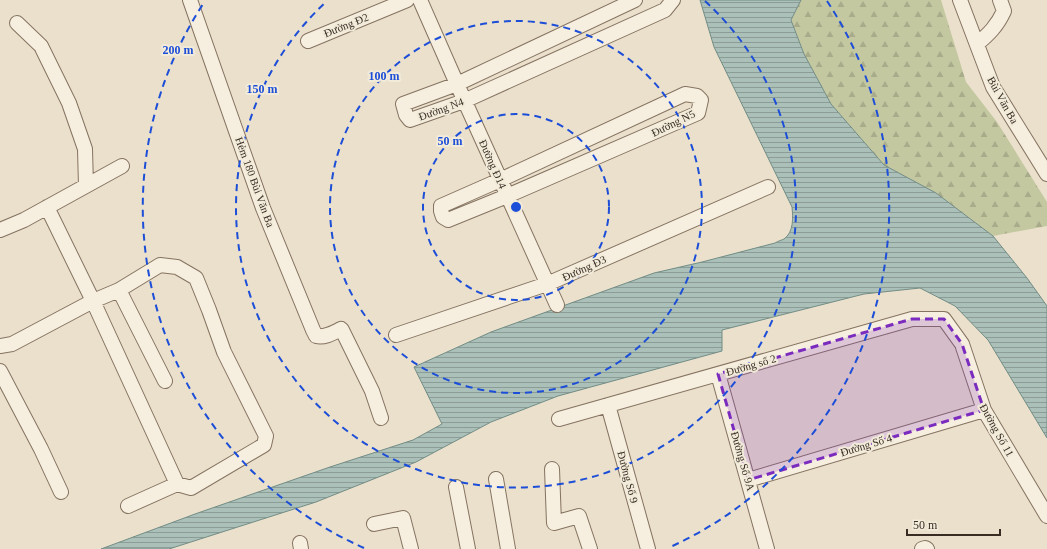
<svg xmlns="http://www.w3.org/2000/svg" width="1047" height="549" viewBox="0 0 1047 549" font-family="Georgia,serif">
  <style>
    .forest { fill: url(#forest-firs) }
    .water { fill: url(#water-rules); stroke: #728d86 }
    .lines { fill: none; stroke-linecap: round; stroke-linejoin: round }
    .minor-casing { stroke: #857361; stroke-width: 16 }
    .minor { stroke: #f6eede; stroke-width: 14 }
    .marked { fill: #7b2cbf; fill-opacity: 0.2; stroke: #7b2cbf; stroke-width: 3; stroke-dasharray: 8 5; stroke-linejoin: round }
    .ring { fill: none; stroke: #1d4ed8; stroke-width: 2; stroke-dasharray: 7 5 }
    .labels { text-anchor: middle; dominant-baseline: central; stroke-width: 4; stroke-linejoin: round; paint-order: stroke }
    .street-label { font-size: 11px; fill: #382c23; stroke: #f2ebda }
    .centre { fill: #1d4ed8; stroke: #f2ebda; stroke-width: 2 }
    .ring-label { font-size: 12px; text-anchor: middle; font-weight: bold; fill: #1d4ed8; stroke: #f2ebda; stroke-width: 4; stroke-linejoin: round; paint-order: stroke }
  </style>
  <defs>
    <pattern id="forest-firs" width="22" height="20" patternUnits="userSpaceOnUse"><rect width="22" height="20" fill="#c4c8a0"/><path d="M5 1l3.5 6h-7zM16 11l3.5 6h-7z" fill="#a9ac8a"/></pattern>
    <pattern id="water-rules" width="6" height="5" patternUnits="userSpaceOnUse"><rect width="6" height="5" fill="#abc0b9"/><path d="M0 2.5h6" fill="none" stroke="#8c9c96"/></pattern>
  </defs>
  <rect width="100%" height="100%" fill="#eae0cb"/>
  <path class="forest" d="M 801,0 L 941,0 L 966,82 L 997,122 L 1047,202 L 1047,226 L 993,236 L 936,193 L 884,165 L 831,104 L 804,54 L 791,19 Z"/>
  <path class="water" d="M 700,0 L 801,0 L 791,20 L 804,54 L 831,104 L 884,165 L 936,193 L 993,236 L 1027,278 L 1047,306 L 1047,438 L 988,340 L 955,306 L 920,288 L 864,294 L 722,330 L 722,351 L 558,396 L 491,422 L 416,462 L 316,502 L 244,525 L 169,549 L 101,549 L 195,514 L 330,467 L 413,440 L 442,424 L 414,367 L 491,332 L 654,273 L 702,262 L 775,243 C 778,241 782,240 784,239 C 794,232 793,217 792,207 L 714,47 Z"/>
  <g class="lines">
    <defs>
      <path id="minor" d="M 190,0 L 263,208 L 313,330 L 316,336 C 325,338 333,333 341,329 L 342,330 L 372,391 L 381,418
        M 420,0 L 457,84 L 557,305
        M 635,0 L 457,84 L 403,104 L 406,115 L 410,120 L 464,101 L 665,10 L 673,0
        M 960,0 L 993,87 L 1047,174
        M 17,23 L 41,46 L 69,103 L 85,149 L 86,186
        M 308,41 L 407,0
        M 977,44 C 989,34 997,26 1004,11 L 1000,0
        M 685,94 L 697,96 L 701,100 L 698,113 L 507,196 L 448,220 L 443,217 L 441,211 L 441,206 L 500,180 Z
        M 47,207 L 93,301 L 177,484
        M 0,230 L 24,220 L 122,166
        M 119,290 L 165,381
        M 396,335 L 547,284 L 768,187
        M 0,346 L 12,344 L 93,301 L 119,290 L 160,265 L 177,267 L 196,278 L 209,310 L 224,352 L 266,436 L 264,445 L 191,488 L 177,484 L 128,506
        M 0,371 L 41,449 L 61,492
        M 718,374 L 767,549
        M 608,405 L 648,549
        M 559,419 L 912,319 L 944,319 L 962,344 L 984,410 L 1047,516
        M 552,469 L 554,523 L 579,516 L 590,549
        M 496,479 L 508,549
        M 748,480 L 984,410
        M 456,487 L 468,549
        M 374,524 L 403,518 L 411,549
        M 300,543 L 301,549
        M 922,549 L 925,548 L 927,549"/>
    </defs>
    <use href="#minor" class="minor-casing"/>
    <use href="#minor" class="minor"/>
  </g>
  <path class="marked" d="M 912,319 L 944,319 L 962,344 L 984,410 L 748,480 L 718,374 Z"/>
  <g class="ring">
    <circle cx="516" cy="207" r="93"/>
    <circle cx="516" cy="207" r="186"/>
    <path d="M705 1A280 280 0 1 1 327 1"/>
    <path d="M364 548A373 373 0 0 1 205 1M827 1A373 373 0 0 1 668 548"/>
  </g>
  <g class="labels">
    <g class="street-label">
      <text transform="translate(346 25) rotate(-22)">Đường Đ2</text>
      <text transform="translate(1003 100) rotate(61)">Bùi Văn Ba</text>
      <text transform="translate(441 109) rotate(-20)">Đường N4</text>
      <text transform="translate(673 123) rotate(-26)">Đường N5</text>
      <text transform="translate(493 164) rotate(66)">Đường Đ14</text>
      <text transform="translate(255 182) rotate(70)">Hẻm 180 Bùi Văn Ba</text>
      <text transform="translate(584 268) rotate(-24)">Đường Đ3</text>
      <text transform="translate(751 365) rotate(-16)">Đường số 2</text>
      <text transform="translate(997 430) rotate(61)">Đường Số 11</text>
      <text transform="translate(866 445) rotate(-17)">Đường Số 4</text>
      <text transform="translate(743 461) rotate(74)">Đường Số 9A</text>
      <text transform="translate(628 477) rotate(75)">Đường Số 9</text>
    </g>
  </g>
  <circle cx="516" cy="207" r="6" class="centre"/>
  <g class="ring-label">
    <text x="178" y="54">200 m</text>
    <text x="384" y="80">100 m</text>
    <text x="262" y="93">150 m</text>
    <text x="450" y="145">50 m</text>
  </g>
  <path d="M907 529v6h93v-6" fill="none" stroke="#382c23" stroke-width="2"/>
  <text x="913" y="529" font-size="12" fill="#382c23" stroke="#f2ebda" stroke-width="3" paint-order="stroke">50 m</text>
</svg>
